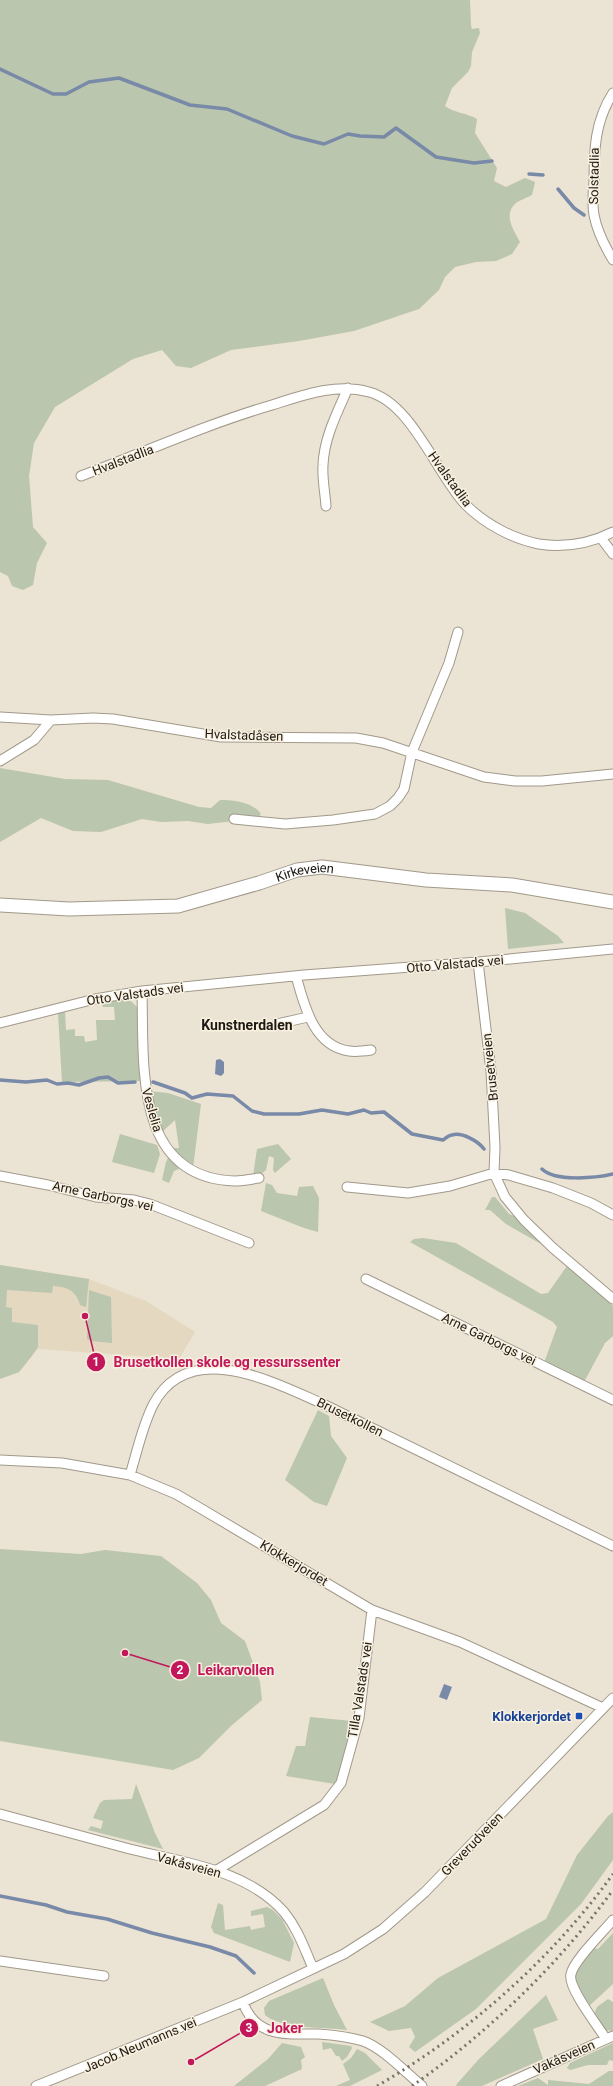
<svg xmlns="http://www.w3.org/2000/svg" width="613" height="2086" viewBox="0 0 613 2086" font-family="Roboto,sans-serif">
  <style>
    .built { fill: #e4d8c1 }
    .green { fill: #bac6ad }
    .water { fill: #7989a8 }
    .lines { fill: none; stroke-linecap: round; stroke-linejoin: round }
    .stream { stroke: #7989a8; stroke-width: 3.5 }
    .street-casing { stroke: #a1998a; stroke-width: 11 }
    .secondary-casing { stroke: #a1998a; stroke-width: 15 }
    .street { stroke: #fff; stroke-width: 9 }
    .secondary { stroke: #fff; stroke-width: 13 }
    .rail { stroke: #7a756a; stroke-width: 3; stroke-dasharray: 2 4; stroke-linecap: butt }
    .transit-dot { fill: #1a4fb4; stroke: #f9f0e0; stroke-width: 1.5 }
    .labels { text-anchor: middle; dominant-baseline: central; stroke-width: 3; stroke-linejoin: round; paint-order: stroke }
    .street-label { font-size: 13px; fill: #1d1a14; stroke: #f9f0e0 }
    .transit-label { font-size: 13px; font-weight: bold; fill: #164399; stroke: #f9f0e0; text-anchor: end }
    .neighbourhood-label { font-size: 14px; font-weight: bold; fill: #1d1a14; stroke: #f9f0e0 }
    .leader { fill: none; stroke: #c2185b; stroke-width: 1.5 }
    .callout-dot { fill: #c2185b; stroke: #f9f0e0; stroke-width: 1.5 }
    .mark-label { font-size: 12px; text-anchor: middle; font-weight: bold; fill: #fff }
    .callout-label { font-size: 14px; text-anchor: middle; font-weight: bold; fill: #c2185b; stroke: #f9f0e0; stroke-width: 3; stroke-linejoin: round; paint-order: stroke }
  </style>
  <rect width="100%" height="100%" fill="#ebe3d3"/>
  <path class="built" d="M 0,1265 L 89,1279 L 146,1301 L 195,1332 L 179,1359 L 38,1349 L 19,1372 L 0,1379 Z"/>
  <path class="green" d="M 0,0 L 470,0 L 471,26 L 472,29 L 479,28 L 480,33 L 472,52 L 471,66 L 468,72 L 452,88 L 445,106 C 454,113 467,113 477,119 L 475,133 L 497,168 L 494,181 L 506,187 L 525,178 L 535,182 L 532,195 C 527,198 519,200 515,204 C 503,215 514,231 520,242 L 512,254 L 496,261 L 476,262 L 455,267 L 445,277 L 439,290 L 419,309 L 354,331 L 299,341 L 231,350 L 191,368 L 176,366 L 162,350 L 133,359 L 55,407 L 34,443 L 29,476 L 33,527 L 47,543 L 37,563 L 33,585 L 23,590 L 12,586 L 8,576 L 0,572 Z
    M 0,768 L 65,779 L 108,780 L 199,807 L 211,808 L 220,800 C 233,800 253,802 261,814 L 258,818 L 208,824 L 188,821 L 161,822 L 142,819 L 101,832 L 73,831 L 41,818 L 0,842 Z
    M 505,908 L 525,913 L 558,936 L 564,943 L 508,949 Z
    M 128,998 L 137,1007 L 140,1081 L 62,1082 L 58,1013 L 65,1012 L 66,1030 L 75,1029 L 75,1036 L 84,1036 L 85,1042 L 97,1040 L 96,1020 L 115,1020 L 114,1007 L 103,1007 L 102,1004 Z
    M 149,1091 L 168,1093 L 201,1104 L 193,1168 L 186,1164 L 173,1148 L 179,1148 L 175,1120 L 162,1132 Z
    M 120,1134 L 157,1145 L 160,1154 L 154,1173 L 112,1162 Z
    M 278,1144 L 291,1159 L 275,1173 L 273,1170 L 274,1158 L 269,1156 L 266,1170 L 261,1174 L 253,1176 L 257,1149 Z
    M 169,1156 L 179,1165 L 179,1169 L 174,1171 L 169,1183 L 162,1180 L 166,1162 Z
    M 266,1183 L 272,1185 L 277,1193 L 297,1196 L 299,1187 L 313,1186 L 319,1198 L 318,1232 L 304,1228 L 261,1211 Z
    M 492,1197 L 495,1197 L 509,1214 L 514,1216 L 541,1244 L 506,1224 L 490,1210 L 485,1210 Z
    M 423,1238 L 456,1243 L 541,1294 L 548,1293 L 567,1266 L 613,1306 L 613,1336 L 605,1343 L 584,1382 L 544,1363 L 557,1327 L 553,1322 L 410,1242 L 414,1239 Z
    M 0,1265 L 89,1279 L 86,1307 L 80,1305 C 76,1290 67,1287 53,1286 L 52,1293 L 7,1290 L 6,1307 L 12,1308 L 12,1322 L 38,1325 L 38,1347 L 31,1357 L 19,1372 L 0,1379 Z
    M 89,1290 L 111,1297 L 112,1343 L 91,1341 L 87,1339 Z
    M 318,1410 L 329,1416 L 331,1436 L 347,1458 L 327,1506 L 314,1502 L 285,1480 Z
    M 0,1549 L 81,1554 L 105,1550 L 161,1556 L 197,1583 L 211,1600 L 221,1623 L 245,1641 L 260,1682 L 262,1700 L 232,1725 L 199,1758 L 173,1770 L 0,1741 Z
    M 310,1717 L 352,1721 L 338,1779 L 335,1784 L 286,1776 L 296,1746 L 305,1746 Z
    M 136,1784 L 155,1833 L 163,1849 L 88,1830 L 91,1826 L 101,1829 L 103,1821 L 93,1818 L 100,1803 L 104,1800 L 132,1799 Z
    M 613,1812 L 613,1860 L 581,1904 L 476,2009 L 415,2052 L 409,2047 L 415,2037 L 411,2028 L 389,2031 L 370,2022 L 405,2006 L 438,1978 L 546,1919 L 577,1855 L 608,1816 Z
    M 218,1903 L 223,1905 L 225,1930 L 250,1926 L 251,1930 L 265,1927 L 263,1914 L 251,1916 L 251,1911 L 267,1907 L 273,1910 L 282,1919 L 294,1943 L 290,1962 L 214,1933 L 211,1927 Z
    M 613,1933 L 613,1984 L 589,2006 L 576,1986 L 574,1973 L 593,1948 L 598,1949 Z
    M 323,1978 L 334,2005 L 347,2030 C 325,2027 281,2029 265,2015 L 264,2008 L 269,2001 Z
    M 546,1995 L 558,2020 L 533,2029 L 543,2059 L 482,2086 L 457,2086 L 456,2085 L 479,2059 Z
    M 608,1999 L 613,2002 L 613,2031 L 605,2030 L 594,2014 L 597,2007 Z
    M 322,2042 L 351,2046 L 352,2048 L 347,2057 L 342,2061 L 339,2056 L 336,2056 L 331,2048 L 323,2050 Z
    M 282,2043 L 301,2047 L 305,2057 L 301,2060 L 302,2069 L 265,2086 L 234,2086 L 268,2059 Z
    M 613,2043 L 613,2061 L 609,2060 L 607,2065 L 588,2065 L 570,2070 L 567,2068 L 570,2063 Z
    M 357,2049 L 365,2053 L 382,2070 L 350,2086 L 336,2086 L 350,2080 L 343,2064 L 351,2058 Z
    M 609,2071 L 613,2071 L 613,2086 L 518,2086 L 538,2078 L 548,2085 L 548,2080 L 589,2084 Z"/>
  <path class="water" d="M 216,1060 L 220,1059 L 224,1062 L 224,1073 L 221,1076 L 215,1074 Z
    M 444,1684 L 452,1687 L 447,1700 L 439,1697 Z"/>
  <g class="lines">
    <path class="stream" d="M 0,69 L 53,94 L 66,94 L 89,82 L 119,78 L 190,105 L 227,109 L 292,136 L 324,144 L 348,134 L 360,136 L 384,137 L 396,128 L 436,157 L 474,163 L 492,161
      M 529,174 L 543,175
      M 558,189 L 574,208 L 584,215
      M 0,1080 L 26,1082 L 47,1080 L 57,1084 L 68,1083 L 79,1085 L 99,1078 L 108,1077 L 118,1083 L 135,1082
      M 153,1082 L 185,1093 L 192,1098 L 207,1094 L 233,1096 L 252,1111 L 264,1114 L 299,1114 L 322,1110 L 348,1114 L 364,1110 L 371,1113 L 384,1112 L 412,1134 L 443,1140 C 446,1138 449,1135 452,1135 C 462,1132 478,1141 484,1149
      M 542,1169 C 555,1182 596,1178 613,1174
      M 0,1896 L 46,1905 L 67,1912 L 107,1919 L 152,1933 L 210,1947 L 236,1956 L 254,1973"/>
    <defs>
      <path id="street" d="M 613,93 C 595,121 594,149 594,181 C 593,192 592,204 594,215 C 597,231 604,245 613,260
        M 81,476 C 145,452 207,424 272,405 C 304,395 335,383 369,392 C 412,403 437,475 466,505 C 485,524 513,539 539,544 C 565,548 589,544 613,532
        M 326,506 C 325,492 322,478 323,465 C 324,438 337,413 348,388
        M 601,538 L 613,554
        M 0,717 L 51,720 L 93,718 L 113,719 L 221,737 L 356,738 L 383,743 L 484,777 L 515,781 L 542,781 L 613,774
        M 0,761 L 34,740 L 51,720
        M 234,819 L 285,824 L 333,820 L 375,814 L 390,806 L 398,798 L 404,789 L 412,752 L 449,663 L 458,632
        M 478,962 L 491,1071 L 495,1147 L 494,1173 L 505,1197 L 524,1220 L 553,1248 L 613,1299
        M 296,976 C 304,1004 313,1046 349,1051 C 355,1052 364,1051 371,1050
        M 142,991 C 144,1064 133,1178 235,1181 C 243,1181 252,1179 259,1178
        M 0,1023 L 95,999 L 142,991 L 304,975 L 478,962 L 613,949
        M 277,1024 L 308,1017
        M 0,1176 L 48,1185 L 96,1197 L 134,1200 L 150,1204 L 249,1243
        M 347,1187 L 408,1193 L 450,1186 L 494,1173 L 509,1175 L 553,1188 L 591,1203 L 613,1215
        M 366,1279 L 613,1400
        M 0,1460 L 62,1463 L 130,1475 L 176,1494 L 205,1511 L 372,1610 L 460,1642 L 603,1708
        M 130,1475 C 137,1452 142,1427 153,1405 C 188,1338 271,1381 321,1403 L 613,1546
        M 0,1814 C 42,1825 84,1837 126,1848 C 179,1862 245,1868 284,1912 C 298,1929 304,1948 313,1968
        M 217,1870 L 324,1805 L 341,1783 L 359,1718 L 372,1610
        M 0,1961 L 104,1976
        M 243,2002 C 255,2038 287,2034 318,2034 C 333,2035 349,2037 363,2041 C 383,2048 406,2073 422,2086
        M 606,2039 C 598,2026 567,1987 571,1974 C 574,1960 603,1932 613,1920
        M 36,2086 L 243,2002 L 344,1954 L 383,1929 L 425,1892 L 613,1698
        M 501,2086 L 613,2036"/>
      <g id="secondary">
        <path id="s1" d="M 0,905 L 69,909 L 178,906 L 259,883 L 297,870 L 322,867 L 426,880 L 512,885 L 613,902"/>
      </g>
    </defs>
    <use href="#street" class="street-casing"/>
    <use href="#secondary" class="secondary-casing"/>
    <use href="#street" class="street"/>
    <use href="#secondary" class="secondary"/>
    <path class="rail" d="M 377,2086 C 468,2033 551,1960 613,1874
      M 412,2086 C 489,2032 557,1966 613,1890"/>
  </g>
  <rect class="transit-dot" x="575" y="1712" width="8" height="8" rx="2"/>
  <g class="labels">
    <g class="street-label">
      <text transform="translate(594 176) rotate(-89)">Solstadlia</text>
      <text transform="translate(123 460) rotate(-21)">Hvalstadlia</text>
      <text transform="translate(450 479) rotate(54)">Hvalstadlia</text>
      <text transform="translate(244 735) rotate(2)">Hvalstadåsen</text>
      <text stroke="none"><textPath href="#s1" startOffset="310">Kirkeveien</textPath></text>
      <text transform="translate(455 964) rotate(-5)">Otto Valstads vei</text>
      <text transform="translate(135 994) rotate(-8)">Otto Valstads vei</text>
      <text transform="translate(490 1067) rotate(-96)">Brusetveien</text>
      <text transform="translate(152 1110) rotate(74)">Veslelia</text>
      <text transform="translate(103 1196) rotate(12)">Arne Garborgs vei</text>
      <text transform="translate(489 1339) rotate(26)">Arne Garborgs vei</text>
      <text transform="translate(350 1417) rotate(26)">Brusetkollen</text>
      <text transform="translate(294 1563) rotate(31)">Klokkerjordet</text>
      <text transform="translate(360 1690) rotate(-81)">Tilla Valstads vei</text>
      <text transform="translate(472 1844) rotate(-46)">Greverudveien</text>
      <text transform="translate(189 1865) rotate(15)">Vakåsveien</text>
      <text transform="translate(140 2045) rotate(-23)">Jacob Neumanns vei</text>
      <text transform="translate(564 2057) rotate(-24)">Vakåsveien</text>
    </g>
    <g class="transit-label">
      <text x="571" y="1716">Klokkerjordet</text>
    </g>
    <g class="neighbourhood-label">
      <text x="247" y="1025">Kunstnerdalen</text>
    </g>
  </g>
  <path class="leader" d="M85 1316L96 1362M125 1653L180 1670M191 2062L249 2028"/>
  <g class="callout-dot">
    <circle cx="85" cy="1316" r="4"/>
    <circle cx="125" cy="1653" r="4"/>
    <circle cx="191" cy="2062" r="4"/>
    <circle cx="96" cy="1362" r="10"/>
    <circle cx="180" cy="1670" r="10"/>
    <circle cx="249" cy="2028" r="10"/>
  </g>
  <g class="mark-label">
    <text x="96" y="1366">1</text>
    <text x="180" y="1674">2</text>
    <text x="249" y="2032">3</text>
  </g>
  <g class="callout-label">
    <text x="227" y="1367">Brusetkollen skole og ressurssenter</text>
    <text x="236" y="1675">Leikarvollen</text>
    <text x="285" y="2033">Joker</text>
  </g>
</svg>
